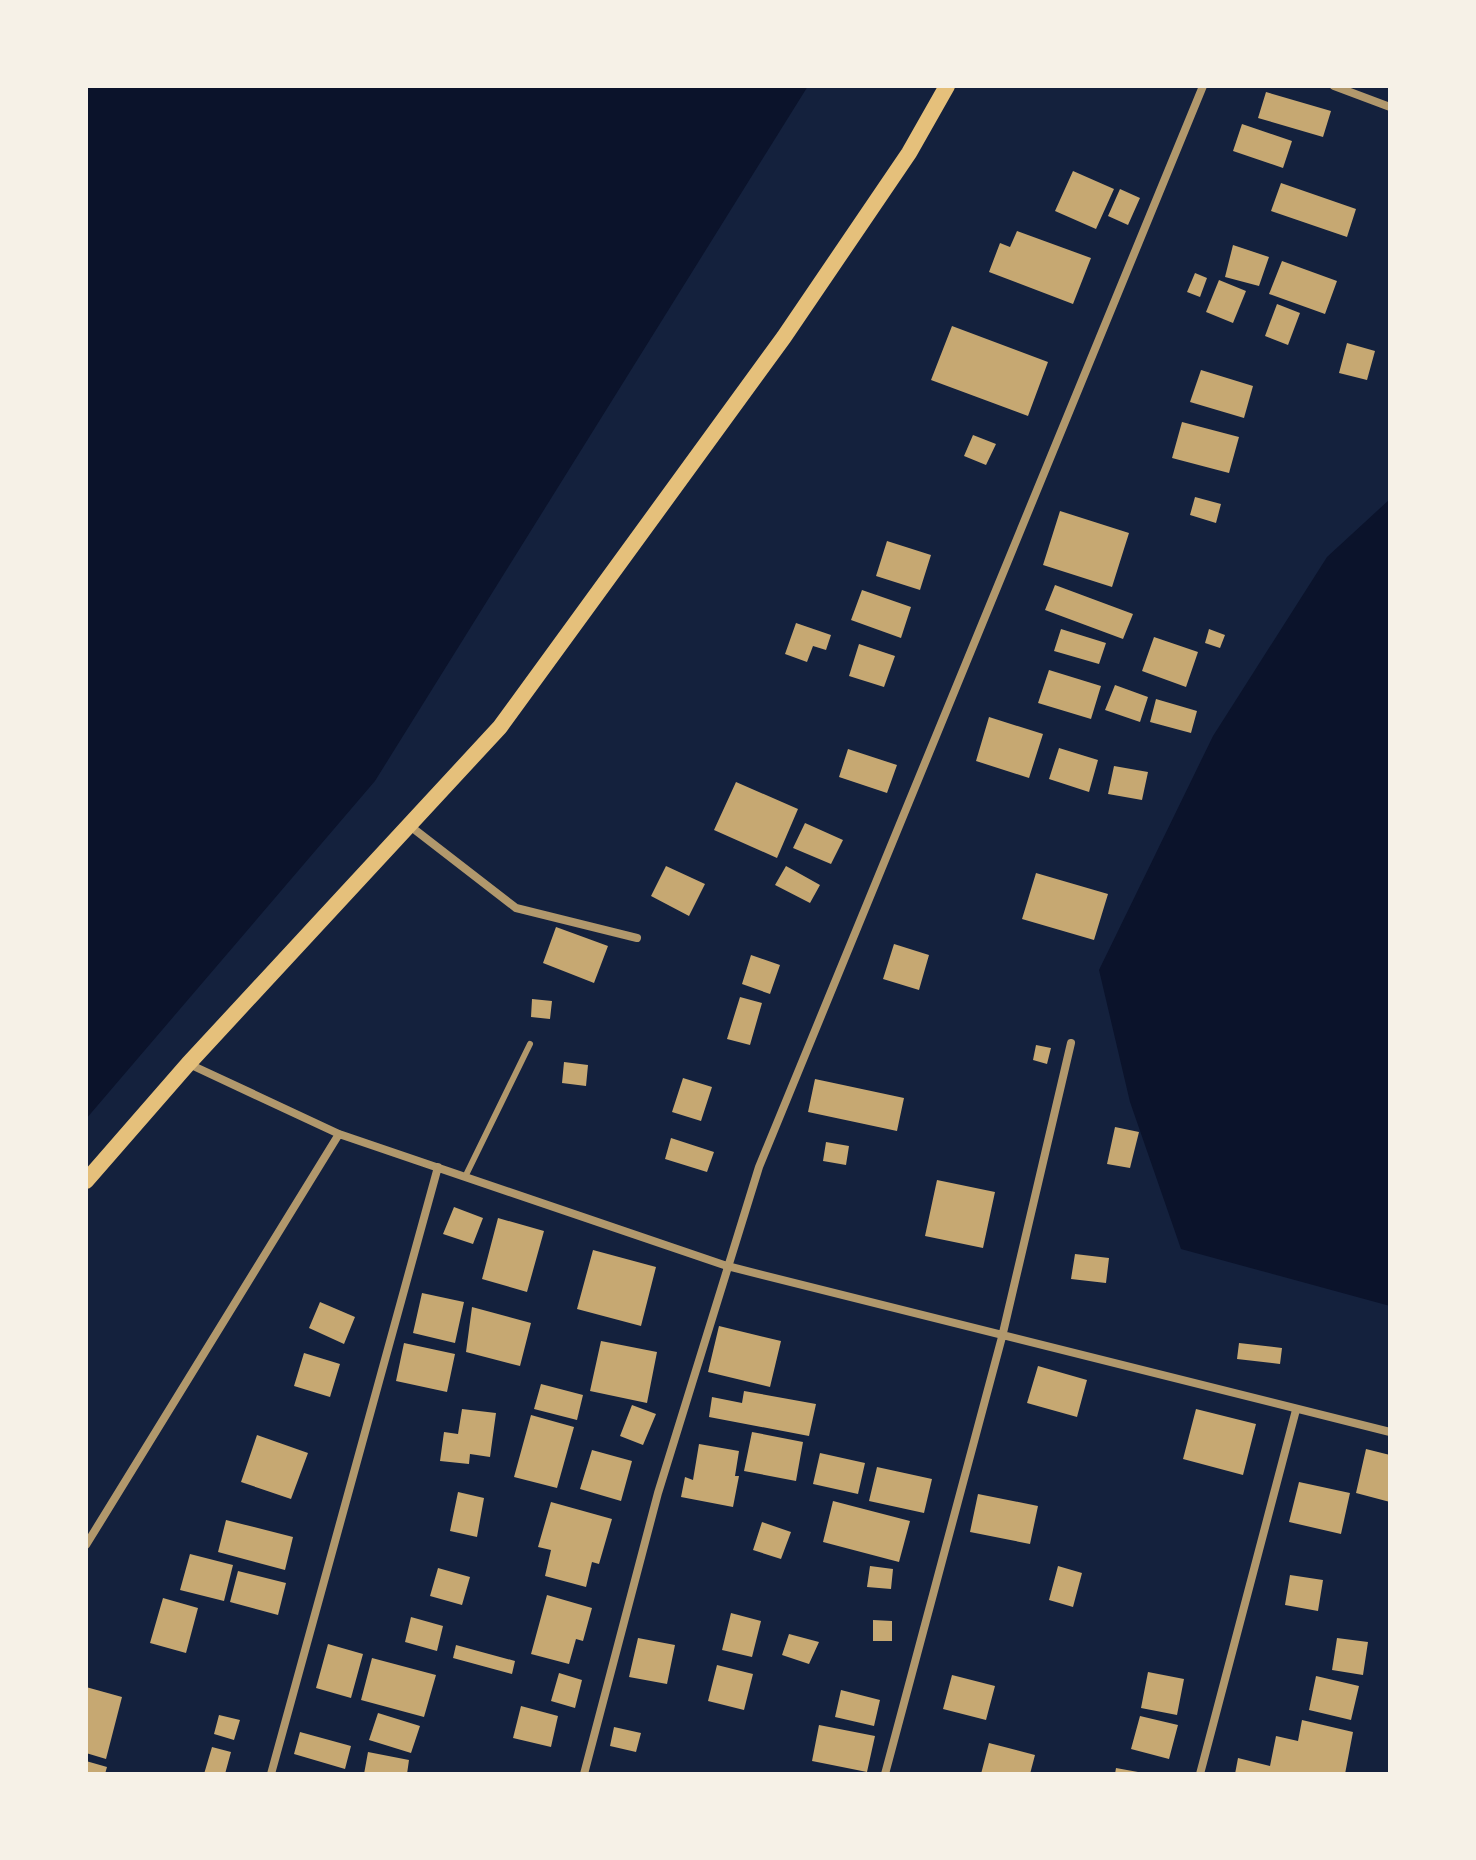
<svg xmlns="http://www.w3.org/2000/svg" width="1476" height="1860" viewBox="0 0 1476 1860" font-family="Mulish,sans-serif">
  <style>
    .water { fill: #0b132b }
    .building { fill: #c6a872 }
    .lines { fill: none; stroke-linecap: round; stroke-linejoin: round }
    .service { stroke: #b1986c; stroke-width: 6 }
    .minor { stroke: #b1986c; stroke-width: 8 }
    .secondary { stroke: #e5c07b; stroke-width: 16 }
  </style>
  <rect width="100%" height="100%" fill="#14213d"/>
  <path class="water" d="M 86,86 L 808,86 L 375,781 L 86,1119 Z
    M 1390,499 L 1390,1306 L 1181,1249 L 1130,1102 L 1099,970 L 1213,736 L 1327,557 Z"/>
  <path class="building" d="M 1266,92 L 1331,111 L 1323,137 L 1258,118 Z
    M 1242,124 L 1292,141 L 1283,168 L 1233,151 Z
    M 1073,171 L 1114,189 L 1096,229 L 1055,211 Z
    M 1281,183 L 1356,209 L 1347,237 L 1271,211 Z
    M 1120,189 L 1140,198 L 1128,225 L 1108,216 Z
    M 1017,231 L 1091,258 L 1073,304 L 989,272 L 1000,243 L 1010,247 Z
    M 1233,245 L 1269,257 L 1259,286 L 1225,277 Z
    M 1282,261 L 1337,281 L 1325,314 L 1269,294 Z
    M 1195,273 L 1207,278 L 1200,297 L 1187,292 Z
    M 1219,280 L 1246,291 L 1233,323 L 1206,312 Z
    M 1277,304 L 1300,313 L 1288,345 L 1265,336 Z
    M 952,326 L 1048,362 L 1028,416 L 931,380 Z
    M 1347,343 L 1375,351 L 1367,380 L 1339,373 Z
    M 1201,370 L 1253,386 L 1244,418 L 1190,402 Z
    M 1182,422 L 1239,437 L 1229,473 L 1172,458 Z
    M 973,435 L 996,444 L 986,465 L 964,456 Z
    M 1195,497 L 1221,504 L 1216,523 L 1190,515 Z
    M 1060,511 L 1129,533 L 1112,587 L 1043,565 Z
    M 887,541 L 931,555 L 920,590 L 876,576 Z
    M 1055,585 L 1133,614 L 1123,639 L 1045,610 Z
    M 862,590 L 911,607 L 901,638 L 851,620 Z
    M 796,623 L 831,635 L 826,650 L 813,646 L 807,662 L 785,654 Z
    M 1061,629 L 1106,643 L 1099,664 L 1054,651 Z
    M 1209,629 L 1225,635 L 1220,648 L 1205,643 Z
    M 1154,637 L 1198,652 L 1186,687 L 1142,671 Z
    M 859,644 L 895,656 L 884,687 L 849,676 Z
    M 1049,670 L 1101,686 L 1091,719 L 1038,703 Z
    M 1115,685 L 1148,697 L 1140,722 L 1105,710 Z
    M 1156,699 L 1197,711 L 1191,733 L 1150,722 Z
    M 989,717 L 1043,734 L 1029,778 L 976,761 Z
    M 1059,748 L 1098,760 L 1089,792 L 1049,779 Z
    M 848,749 L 897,765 L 887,793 L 839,777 Z
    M 1114,766 L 1148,772 L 1142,800 L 1108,794 Z
    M 736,782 L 798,809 L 777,858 L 714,830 Z
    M 805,823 L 843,840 L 831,864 L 793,848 Z
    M 666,866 L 705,884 L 689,916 L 651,896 Z
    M 786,866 L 820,885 L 810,903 L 775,885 Z
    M 1036,873 L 1108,894 L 1094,940 L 1022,919 Z
    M 556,927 L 608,946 L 594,983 L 543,963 Z
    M 894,944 L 929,955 L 919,990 L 883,979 Z
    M 751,955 L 780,965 L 770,994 L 742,984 Z
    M 740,997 L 762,1003 L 750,1045 L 727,1039 Z
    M 532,999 L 552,1001 L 550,1019 L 531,1017 Z
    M 1036,1045 L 1051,1048 L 1047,1064 L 1033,1060 Z
    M 564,1062 L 588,1065 L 586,1086 L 562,1083 Z
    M 683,1078 L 712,1087 L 701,1121 L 672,1112 Z
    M 815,1079 L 904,1098 L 897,1131 L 808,1112 Z
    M 1115,1127 L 1139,1132 L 1130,1168 L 1107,1164 Z
    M 671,1138 L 714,1152 L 707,1172 L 665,1159 Z
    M 826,1142 L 849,1146 L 846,1165 L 823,1161 Z
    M 937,1180 L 995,1192 L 983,1248 L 925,1236 Z
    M 454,1207 L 483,1218 L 473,1244 L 443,1234 Z
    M 498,1218 L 544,1231 L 527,1292 L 482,1279 Z
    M 593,1250 L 656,1267 L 641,1326 L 577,1309 Z
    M 1075,1254 L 1109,1258 L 1106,1283 L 1071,1279 Z
    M 422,1293 L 464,1302 L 455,1343 L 413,1333 Z
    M 320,1302 L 355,1317 L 344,1344 L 309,1328 Z
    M 472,1307 L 531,1323 L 520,1366 L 466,1352 Z
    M 719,1326 L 781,1341 L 770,1387 L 708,1372 Z
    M 601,1341 L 657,1352 L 647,1403 L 590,1391 Z
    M 404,1343 L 455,1354 L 447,1392 L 396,1381 Z
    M 1239,1343 L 1282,1348 L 1280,1364 L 1237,1359 Z
    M 304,1353 L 340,1364 L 330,1397 L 294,1386 Z
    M 1038,1366 L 1087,1380 L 1077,1417 L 1027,1403 Z
    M 541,1384 L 583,1395 L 577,1420 L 534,1409 Z
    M 744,1391 L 816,1404 L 809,1436 L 709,1417 L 712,1397 L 742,1403 Z
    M 632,1405 L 656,1414 L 643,1445 L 620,1436 Z
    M 462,1409 L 496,1413 L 490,1457 L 470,1454 L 469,1464 L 440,1461 L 444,1432 L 458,1434 Z
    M 1196,1409 L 1256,1424 L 1243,1475 L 1183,1459 Z
    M 531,1415 L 574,1427 L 557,1488 L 514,1477 Z
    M 752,1432 L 803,1442 L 796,1481 L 744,1471 Z
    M 257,1435 L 308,1453 L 291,1499 L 241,1482 Z
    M 699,1444 L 739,1451 L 735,1476 L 739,1476 L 733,1507 L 681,1497 L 685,1477 L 693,1480 Z
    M 1366,1449 L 1390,1455 L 1390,1502 L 1356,1493 Z
    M 592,1450 L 632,1461 L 621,1501 L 580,1489 Z
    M 820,1453 L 865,1463 L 858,1494 L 813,1484 Z
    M 877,1467 L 932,1479 L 924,1513 L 869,1501 Z
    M 1299,1482 L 1350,1493 L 1341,1534 L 1289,1522 Z
    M 458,1492 L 484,1498 L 477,1537 L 450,1531 Z
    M 978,1494 L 1038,1506 L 1030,1544 L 970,1532 Z
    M 833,1501 L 910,1521 L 899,1562 L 823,1542 Z
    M 551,1502 L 612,1519 L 599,1564 L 592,1562 L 586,1587 L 545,1576 L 551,1550 L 538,1547 Z
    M 226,1520 L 293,1537 L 285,1570 L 218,1552 Z
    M 762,1522 L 791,1532 L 781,1559 L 753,1550 Z
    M 190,1554 L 233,1565 L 224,1601 L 180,1590 Z
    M 870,1566 L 893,1569 L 891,1589 L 867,1587 Z
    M 1058,1566 L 1082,1573 L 1073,1607 L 1049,1600 Z
    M 438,1568 L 470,1577 L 462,1605 L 430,1596 Z
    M 238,1571 L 286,1583 L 278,1615 L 230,1602 Z
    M 1290,1575 L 1323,1580 L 1318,1611 L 1285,1605 Z
    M 547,1595 L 592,1608 L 583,1641 L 576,1639 L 569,1664 L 531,1654 Z
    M 163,1598 L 198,1608 L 186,1653 L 150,1643 Z
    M 731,1613 L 761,1621 L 752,1657 L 722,1650 Z
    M 411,1617 L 443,1626 L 437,1651 L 405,1642 Z
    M 873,1620 L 892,1621 L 892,1641 L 873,1641 Z
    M 789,1634 L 819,1642 L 809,1664 L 782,1655 Z
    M 638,1638 L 675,1645 L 667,1684 L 629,1677 Z
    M 1337,1638 L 1368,1642 L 1363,1675 L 1332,1670 Z
    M 328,1644 L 363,1654 L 351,1698 L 316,1688 Z
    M 456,1645 L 515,1661 L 512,1674 L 453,1658 Z
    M 372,1658 L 436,1675 L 424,1717 L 361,1700 Z
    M 717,1665 L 753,1674 L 744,1710 L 708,1701 Z
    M 1148,1672 L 1184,1679 L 1177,1715 L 1141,1708 Z
    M 559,1673 L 582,1680 L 575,1708 L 551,1701 Z
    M 952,1675 L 995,1686 L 986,1720 L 943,1709 Z
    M 1316,1676 L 1359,1686 L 1351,1720 L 1309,1710 Z
    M 86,1687 L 122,1697 L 106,1759 L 86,1753 Z
    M 841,1690 L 880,1700 L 874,1726 L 835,1717 Z
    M 521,1706 L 558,1716 L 551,1747 L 513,1738 Z
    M 378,1713 L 420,1726 L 411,1753 L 369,1740 Z
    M 219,1715 L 240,1720 L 234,1740 L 214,1734 Z
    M 1140,1716 L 1178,1725 L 1169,1759 L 1131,1749 Z
    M 1302,1720 L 1353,1732 L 1345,1774 L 1235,1774 L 1238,1758 L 1270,1766 L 1276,1736 L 1298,1741 Z
    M 819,1725 L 875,1736 L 867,1772 L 812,1761 Z
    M 614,1727 L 641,1733 L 636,1752 L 610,1746 Z
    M 300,1732 L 351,1746 L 345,1769 L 294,1754 Z
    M 989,1743 L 1035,1755 L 1030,1774 L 981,1774 Z
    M 212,1747 L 231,1752 L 225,1774 L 204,1774 Z
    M 368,1752 L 409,1760 L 407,1774 L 364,1774 Z
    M 86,1761 L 107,1767 L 105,1774 L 86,1774 Z
    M 1116,1768 L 1138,1772 L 1138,1774 L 1115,1774 Z"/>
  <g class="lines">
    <path class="service" d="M 465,1177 L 530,1044"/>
    <path class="minor" d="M 1334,86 L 1390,107
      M 410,826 L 516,908 L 637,938
      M 189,1064 L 339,1134 L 727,1266 L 1390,1432
      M 86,1545 L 339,1134
      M 271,1774 L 438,1167
      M 584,1774 L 658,1493 L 759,1167 L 1203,86
      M 885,1774 L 1002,1337 L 1071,1043
      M 1200,1774 L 1296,1410"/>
    <path class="secondary" d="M 86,1181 L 188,1064 L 500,727 L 784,337 L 909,153 L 947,86"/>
  </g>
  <rect width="1476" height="1860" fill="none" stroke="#f6f1e7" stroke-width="176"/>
</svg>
